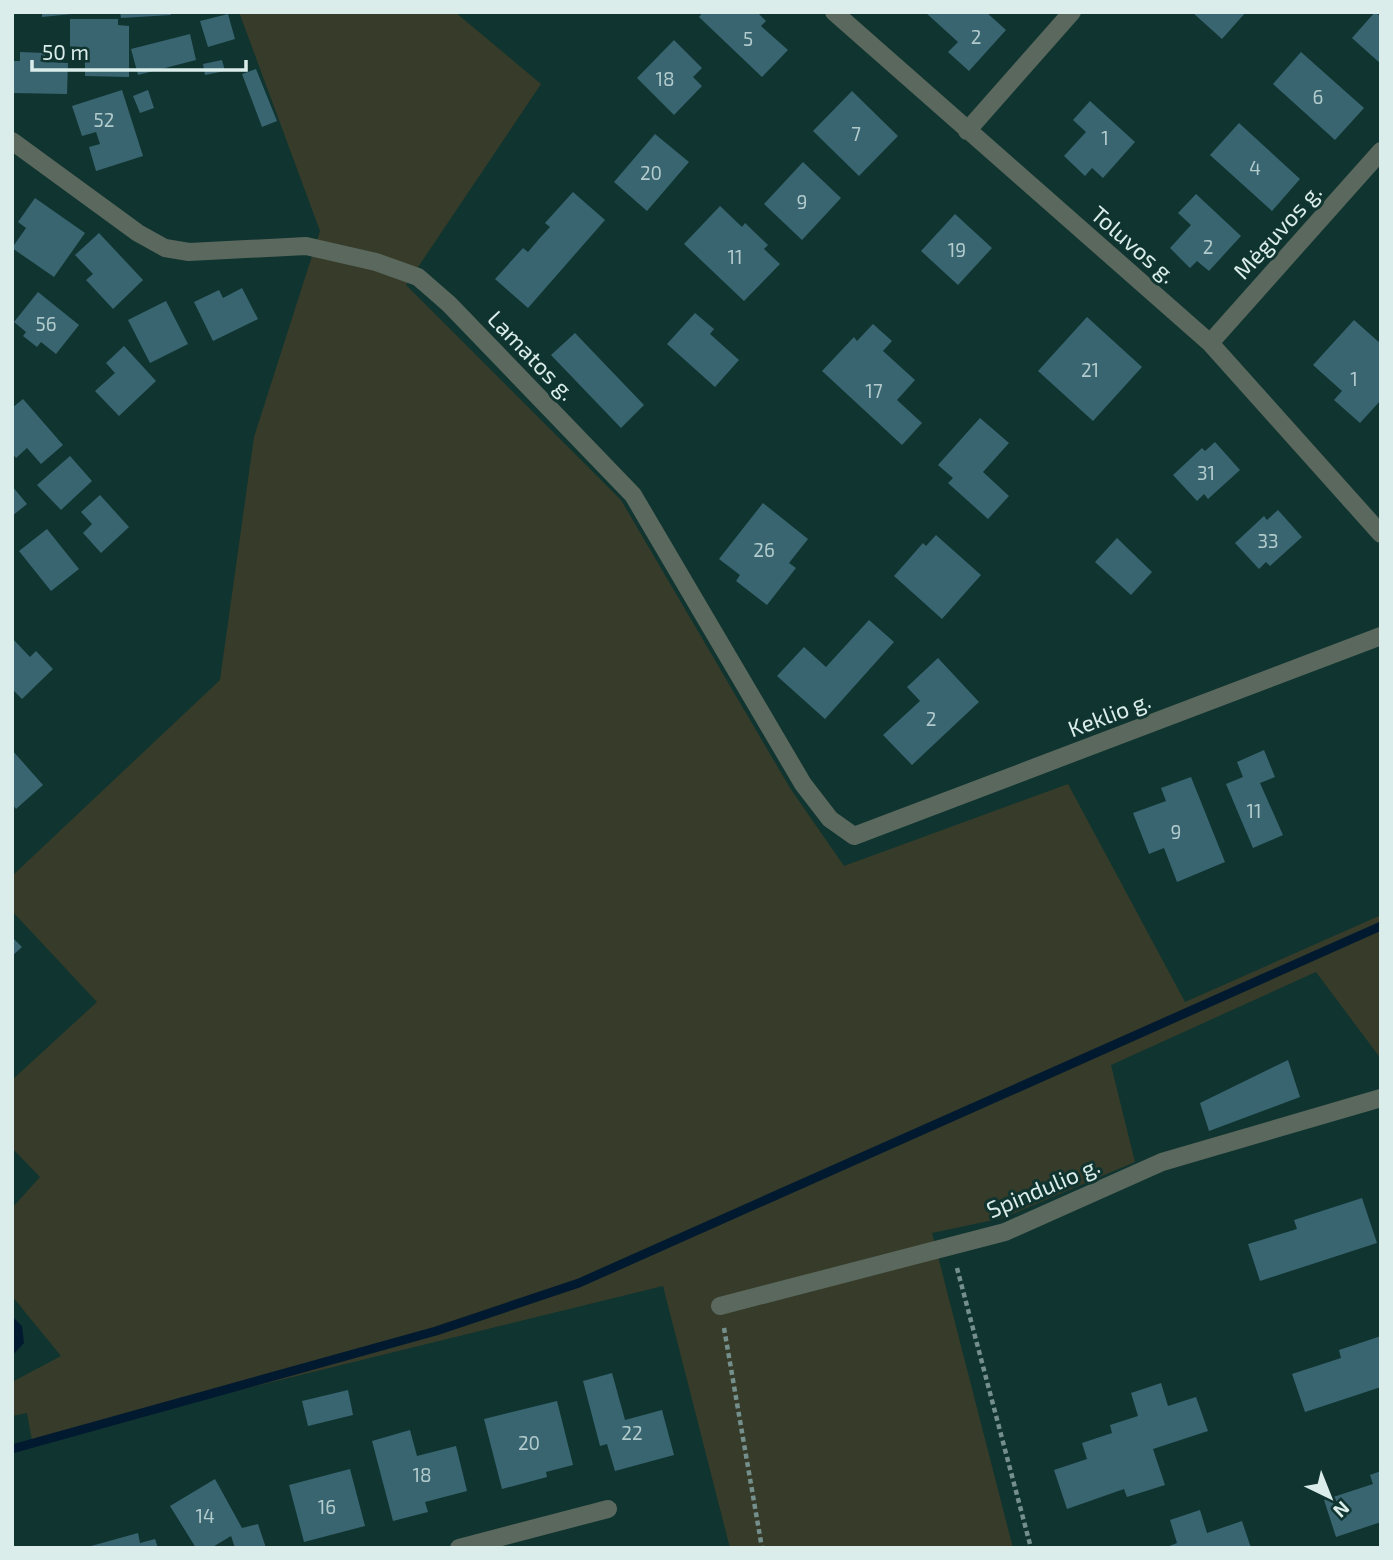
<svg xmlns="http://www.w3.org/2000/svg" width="1393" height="1560" viewBox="0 0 1393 1560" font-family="'Exo 2',sans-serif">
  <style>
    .green { fill: #363c29 }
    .water { fill: #021a30 }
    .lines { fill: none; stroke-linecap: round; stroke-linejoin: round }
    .stream { stroke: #021a30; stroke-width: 9 }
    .building { fill: #396571 }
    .path { stroke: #748f8c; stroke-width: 4.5; stroke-dasharray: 5 3.5; stroke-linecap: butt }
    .minor { stroke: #5a685d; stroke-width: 18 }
    .labels { text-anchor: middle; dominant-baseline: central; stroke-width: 6; stroke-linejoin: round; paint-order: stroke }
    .number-label { font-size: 19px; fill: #b2cbcc }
    .street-label { font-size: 23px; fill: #daedea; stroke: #103430 }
  </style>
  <rect width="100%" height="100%" fill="#103430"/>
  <path class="green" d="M 239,12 L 455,12 L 541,84 L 406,285 L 621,500 L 790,788 L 844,866 L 1068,784 L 1185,1002 L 1381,915 L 1381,1059 L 1316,972 L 1111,1065 L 1135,1162 L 1003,1218 L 932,1233 L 1013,1548 L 730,1548 L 663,1286 L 32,1441 L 27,1413 L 12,1416 L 12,1382 L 61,1356 L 12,1296 L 12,1208 L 40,1177 L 12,1148 L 12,1080 L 97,1002 L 12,911 L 12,876 L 220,680 L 254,437 L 320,231 Z"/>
  <path class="water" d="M 12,1316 L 22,1326 L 24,1343 L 12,1356 Z"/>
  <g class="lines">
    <path class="stream" d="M 12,1449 L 436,1331 L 579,1283 L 1381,926"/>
  </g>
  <path class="building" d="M 42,12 L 72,12 L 72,14 L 42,17 Z
    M 120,12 L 171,12 L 171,15 L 121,18 Z
    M 703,12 L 757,12 L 766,21 L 761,26 L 788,50 L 762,77 L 699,17 Z
    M 925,12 L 986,12 L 1006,30 L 969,71 L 948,52 L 958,42 Z
    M 1192,12 L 1246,12 L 1222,39 Z
    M 1375,12 L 1381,17 L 1381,64 L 1352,38 Z
    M 228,14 L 235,39 L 208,47 L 200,21 Z
    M 70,19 L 118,19 L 118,25 L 129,26 L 129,77 L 85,76 L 85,53 L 70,53 Z
    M 190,34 L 196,60 L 138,75 L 131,49 Z
    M 674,40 L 702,68 L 693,77 L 702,86 L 674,115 L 637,78 Z
    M 20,52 L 45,53 L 45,62 L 68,63 L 67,94 L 12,93 L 12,61 L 20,61 Z
    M 1301,52 L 1364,108 L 1335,140 L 1273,84 Z
    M 222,60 L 225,71 L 205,75 L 203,64 Z
    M 256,69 L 277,121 L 262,127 L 242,74 Z
    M 122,90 L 143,156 L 96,171 L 89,147 L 100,144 L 96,132 L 82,136 L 72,106 Z
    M 148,90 L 154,108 L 140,113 L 133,96 Z
    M 852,91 L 898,136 L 859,176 L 813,131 Z
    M 1090,101 L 1135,142 L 1103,178 L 1092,168 L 1085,176 L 1064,156 L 1086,132 L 1073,120 Z
    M 1239,123 L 1300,179 L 1272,211 L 1210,155 Z
    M 655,134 L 689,162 L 647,211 L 614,182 Z
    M 803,162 L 841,198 L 802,240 L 764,204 Z
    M 573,192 L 605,220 L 528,308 L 495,279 L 523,248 L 528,252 L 539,239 L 550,227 L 545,223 Z
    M 1196,194 L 1241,236 L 1209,271 L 1197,261 L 1190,268 L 1170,248 L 1191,225 L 1178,213 Z
    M 35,198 L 85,233 L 54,277 L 12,248 L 26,228 L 18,222 Z
    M 720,206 L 742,227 L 745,223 L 768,245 L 764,249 L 780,264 L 744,301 L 684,244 Z
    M 955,214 L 992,248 L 958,285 L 921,251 Z
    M 99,233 L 143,280 L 113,309 L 86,280 L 93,274 L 75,255 Z
    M 242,288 L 258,319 L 213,341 L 194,302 L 219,290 L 223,298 Z
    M 38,292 L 79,325 L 56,354 L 41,342 L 37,347 L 23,336 L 26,332 L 14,322 Z
    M 166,301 L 188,344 L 150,363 L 128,320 Z
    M 695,313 L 714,329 L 710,334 L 739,360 L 715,387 L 667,344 Z
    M 1087,317 L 1142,367 L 1093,421 L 1038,371 Z
    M 1354,320 L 1381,344 L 1381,400 L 1360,423 L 1334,400 L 1342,391 L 1313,365 Z
    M 873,324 L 892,341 L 883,351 L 915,380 L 897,400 L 922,423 L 902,445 L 822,371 L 854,337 L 857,341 Z
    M 575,333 L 644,405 L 621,428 L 551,355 Z
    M 124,346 L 156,381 L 119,416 L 95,391 L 115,373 L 106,363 Z
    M 23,399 L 63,445 L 41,464 L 27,448 L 16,458 L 12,453 L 12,408 Z
    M 980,418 L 1009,443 L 983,472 L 1009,496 L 988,519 L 948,483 L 953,478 L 938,465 Z
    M 1215,442 L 1240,470 L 1208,499 L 1204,494 L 1197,501 L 1173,475 L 1202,448 L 1205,451 Z
    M 70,456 L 92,481 L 61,510 L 37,485 Z
    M 12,486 L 27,504 L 12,516 Z
    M 100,495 L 129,527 L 101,553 L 83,533 L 92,524 L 81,512 Z
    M 763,503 L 808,539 L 789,563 L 796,568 L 767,605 L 736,581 L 740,575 L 719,559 Z
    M 1278,510 L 1302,537 L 1270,566 L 1266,562 L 1259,569 L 1235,543 L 1264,516 L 1267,520 Z
    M 47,529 L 79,569 L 51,591 L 19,551 Z
    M 936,535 L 981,575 L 942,619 L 894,576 L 923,543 L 926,546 Z
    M 1117,538 L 1152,572 L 1131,595 L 1095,562 Z
    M 869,620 L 894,642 L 825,719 L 777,676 L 804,647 L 826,667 Z
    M 12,638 L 30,657 L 36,651 L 53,669 L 22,699 L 12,689 Z
    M 938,658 L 979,702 L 912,765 L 883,735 L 920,701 L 907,687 Z
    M 12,750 L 43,785 L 16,809 L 12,804 Z
    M 1264,750 L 1275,777 L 1260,783 L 1283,835 L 1253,848 L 1226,784 L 1243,777 L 1237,762 Z
    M 1191,777 L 1225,862 L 1177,882 L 1164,848 L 1149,854 L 1133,813 L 1166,801 L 1161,788 Z
    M 12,937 L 22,947 L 12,956 Z
    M 1288,1060 L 1300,1097 L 1209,1131 L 1200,1103 Z
    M 1362,1198 L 1377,1243 L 1260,1281 L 1248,1244 L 1297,1229 L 1294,1220 Z
    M 1381,1336 L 1381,1387 L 1305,1412 L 1292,1374 L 1341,1358 L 1339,1350 Z
    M 612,1373 L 625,1420 L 662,1410 L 674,1455 L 615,1471 L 607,1444 L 600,1446 L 583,1381 Z
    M 1161,1383 L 1168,1406 L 1196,1397 L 1208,1431 L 1153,1449 L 1165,1485 L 1127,1497 L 1124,1489 L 1067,1509 L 1054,1470 L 1087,1459 L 1082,1443 L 1112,1433 L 1110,1425 L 1138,1416 L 1131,1393 Z
    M 348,1390 L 353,1415 L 308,1426 L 302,1401 Z
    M 557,1401 L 573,1465 L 546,1472 L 547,1477 L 502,1489 L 484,1419 Z
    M 410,1430 L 417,1456 L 456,1446 L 467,1491 L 425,1502 L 428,1512 L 393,1521 L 372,1441 Z
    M 350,1469 L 365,1526 L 304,1542 L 289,1485 Z
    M 1381,1471 L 1381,1522 L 1336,1537 L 1324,1500 L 1373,1484 L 1370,1475 Z
    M 215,1479 L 242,1528 L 258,1524 L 266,1548 L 235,1548 L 231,1536 L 211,1548 L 196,1548 L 170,1506 Z
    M 1200,1510 L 1207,1533 L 1242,1521 L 1251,1548 L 1164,1548 L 1177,1543 L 1170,1520 Z
    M 138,1533 L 140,1543 L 155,1539 L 158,1548 L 84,1548 Z"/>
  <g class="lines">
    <path class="path" d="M 957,1268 L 1031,1548
      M 724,1328 L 762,1548"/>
    <path class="minor" d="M 834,12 L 1210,343 L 1381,534
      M 967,131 L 1072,12
      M 12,141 L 138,233 L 165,248 L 189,252 L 306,246 L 376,262 L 418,277 L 449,304 L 633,495 L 803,784 L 830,819 L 854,836 L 1381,636
      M 1210,343 L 1381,151
      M 720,1306 L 1005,1232 L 1162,1162 L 1381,1098
      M 459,1548 L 608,1509"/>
  </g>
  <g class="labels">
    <g class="number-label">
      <text x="976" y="36">2</text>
      <text x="748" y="38">5</text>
      <text x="665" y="78">18</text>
      <text x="1318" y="96">6</text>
      <text x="104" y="119">52</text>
      <text x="856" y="133">7</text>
      <text x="1105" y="137">1</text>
      <text x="1255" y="167">4</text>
      <text x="651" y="172">20</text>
      <text x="802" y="201">9</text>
      <text x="1208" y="246">2</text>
      <text x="957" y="249">19</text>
      <text x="735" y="256">11</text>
      <text x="46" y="323">56</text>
      <text x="1090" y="369">21</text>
      <text x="1354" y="378">1</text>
      <text x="874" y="390">17</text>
      <text x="1206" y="472">31</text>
      <text x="1268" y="540">33</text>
      <text x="764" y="549">26</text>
      <text x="931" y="718">2</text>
      <text x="1254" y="810">11</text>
      <text x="1176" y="831">9</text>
      <text x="632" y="1432">22</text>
      <text x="529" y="1442">20</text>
      <text x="422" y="1474">18</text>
      <text x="327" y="1506">16</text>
      <text x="205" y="1515">14</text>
    </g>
    <g class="street-label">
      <text transform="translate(1277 231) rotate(-48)">Mėguvos g.</text>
      <text transform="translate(1134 244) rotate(41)">Toluvos g.</text>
      <text transform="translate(532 355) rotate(46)">Lamatos g.</text>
      <text transform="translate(1109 714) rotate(-21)">Keklio g.</text>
      <text transform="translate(1043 1187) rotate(-23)">Spindulio g.</text>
    </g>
  </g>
  <rect width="1393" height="1560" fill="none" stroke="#daedea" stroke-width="28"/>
  <g transform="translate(1330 1497) rotate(137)" stroke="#103430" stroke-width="5" paint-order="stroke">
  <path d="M0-5L12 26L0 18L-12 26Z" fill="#daedea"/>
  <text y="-10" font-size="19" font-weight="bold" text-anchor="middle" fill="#daedea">N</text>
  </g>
  <path d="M32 60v10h214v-10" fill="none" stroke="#daedea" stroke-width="3.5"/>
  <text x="42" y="60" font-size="21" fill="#daedea" stroke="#103430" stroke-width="5" paint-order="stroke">50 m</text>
</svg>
